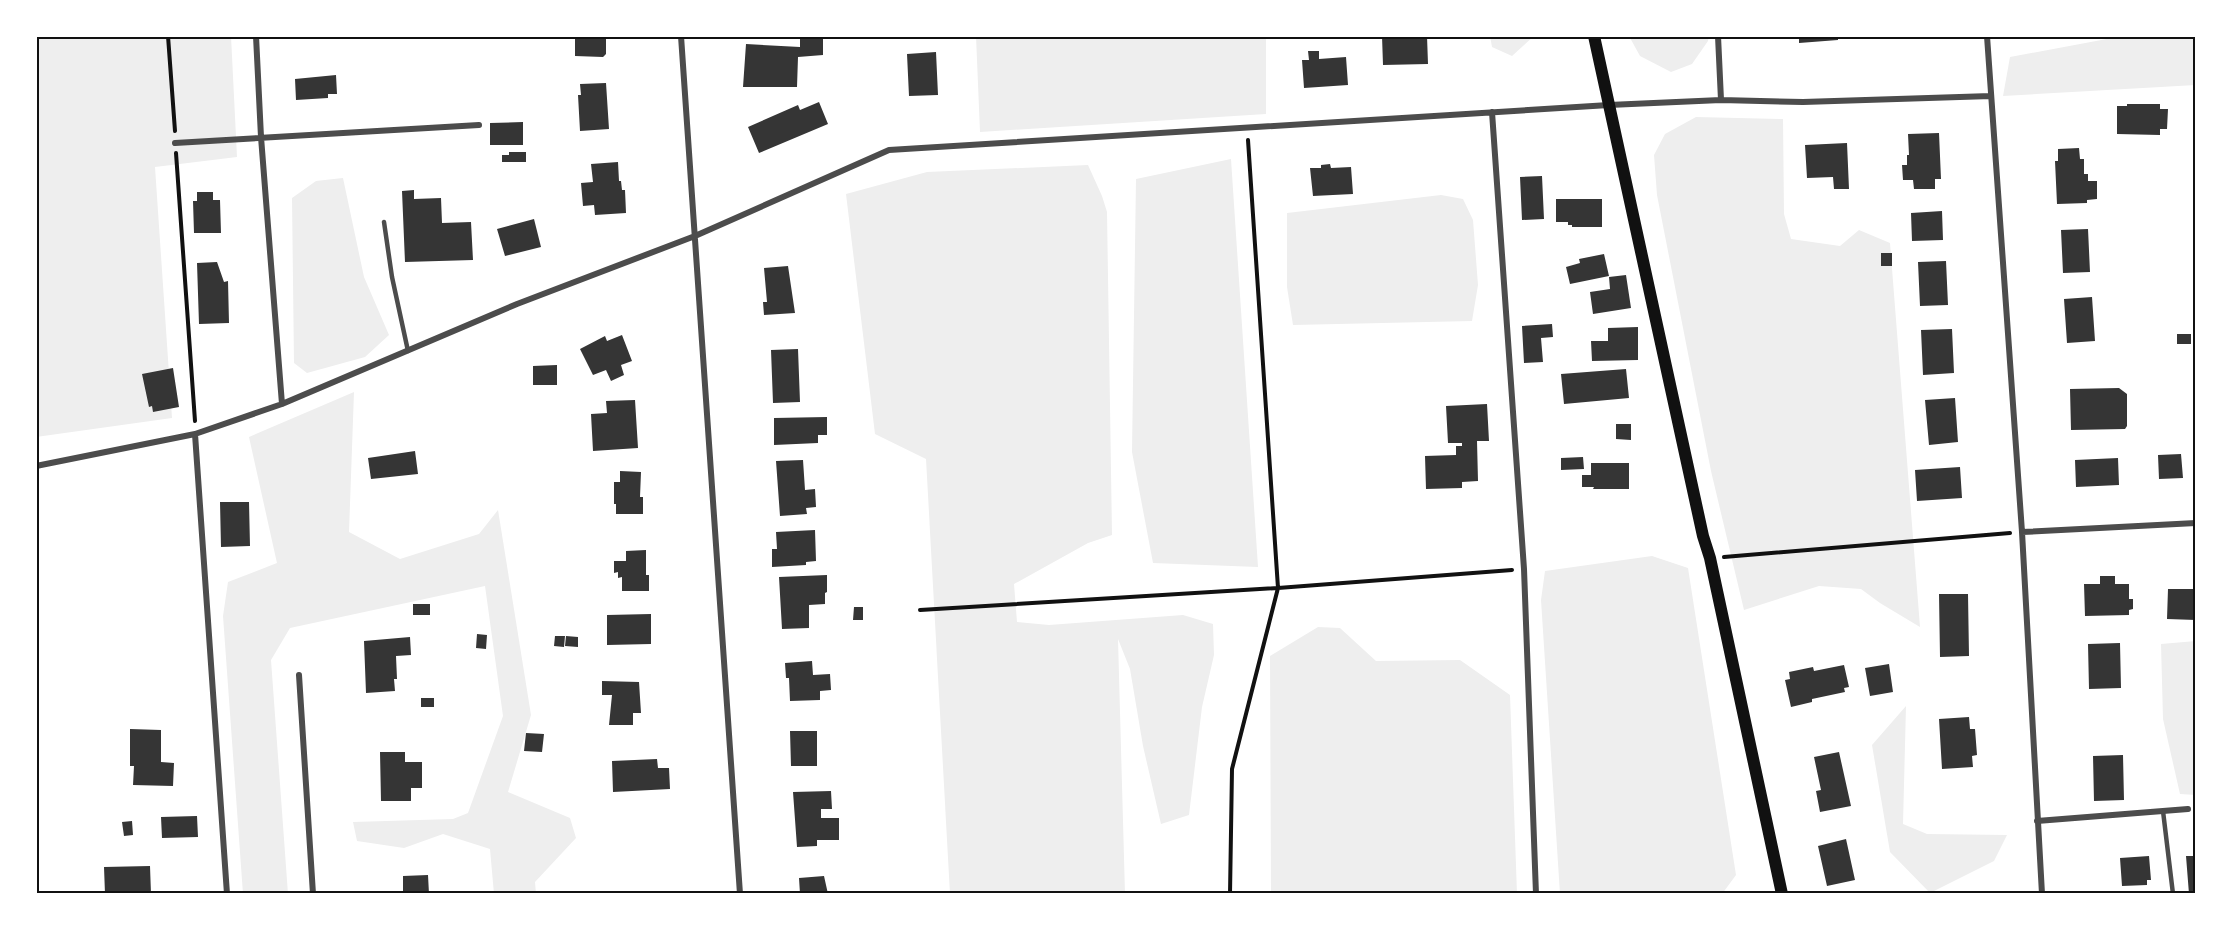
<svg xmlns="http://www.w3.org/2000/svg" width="2232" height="930" viewBox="0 0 2232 930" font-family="'Open Sans',sans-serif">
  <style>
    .green { fill: #eee }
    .building { fill: #353535 }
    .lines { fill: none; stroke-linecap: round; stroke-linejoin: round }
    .path { stroke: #111; stroke-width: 4 }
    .service { stroke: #4c4c4c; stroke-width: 4.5 }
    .minor { stroke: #4c4c4c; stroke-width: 6 }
    .secondary { stroke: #111; stroke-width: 12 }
    .neatline { fill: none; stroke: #111; stroke-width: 2 }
  </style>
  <rect width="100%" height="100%" fill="#fff"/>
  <path class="green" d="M 36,36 L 231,36 L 237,157 L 155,167 L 172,418 L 36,437 Z
    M 976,36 L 1266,36 L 1266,114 L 980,132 Z
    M 1490,36 L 1534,36 L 1512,56 L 1492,47 Z
    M 1629,36 L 1709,36 L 1708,41 L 1692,64 L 1671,72 L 1640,56 Z
    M 2112,36 L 2196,36 L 2196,85 L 2003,96 L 2010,57 L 2112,38 Z
    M 1696,117 L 1783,119 L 1784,214 L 1791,239 L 1840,246 L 1859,230 L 1890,243 L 1920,627 L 1880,603 L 1861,589 L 1819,586 L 1744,610 L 1711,471 L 1657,195 L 1654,155 L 1665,134 Z
    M 1231,159 L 1258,567 L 1153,563 L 1132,452 L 1136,179 Z
    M 1088,165 L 1102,196 L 1107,212 L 1112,535 L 1088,543 L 1014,584 L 1017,622 L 1049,625 L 1183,615 L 1213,624 L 1214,655 L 1202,707 L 1189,815 L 1161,824 L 1143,746 L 1130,669 L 1118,639 L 1125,894 L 950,894 L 926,459 L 875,434 L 846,194 L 927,172 Z
    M 343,178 L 364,277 L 389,335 L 365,357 L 307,373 L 294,363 L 292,198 L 316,181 Z
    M 1441,195 L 1463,199 L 1473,220 L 1478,285 L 1472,321 L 1293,325 L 1287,287 L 1287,213 Z
    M 354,392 L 349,532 L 400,559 L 479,534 L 498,510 L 531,715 L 508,792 L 570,818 L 576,838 L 535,882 L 536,894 L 494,894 L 490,849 L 443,834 L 404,848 L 357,841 L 353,822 L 453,819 L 468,813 L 503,716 L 485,586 L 290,628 L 271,660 L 288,894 L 243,894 L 223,616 L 228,582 L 277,563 L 249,437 Z
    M 1652,556 L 1688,568 L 1736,875 L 1722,894 L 1560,894 L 1541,600 L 1545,571 Z
    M 1318,627 L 1340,628 L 1376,661 L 1460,660 L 1510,695 L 1517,894 L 1271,894 L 1270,656 Z
    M 2196,641 L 2196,795 L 2180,794 L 2163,719 L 2161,644 Z
    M 1906,706 L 1903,824 L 1927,834 L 2007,835 L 1994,861 L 1930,893 L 1890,852 L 1872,745 Z"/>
  <path class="building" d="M 575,36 L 606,36 L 606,54 L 603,57 L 575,56 Z
    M 800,36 L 823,36 L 823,55 L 798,57 L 797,87 L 743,87 L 746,44 L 800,47 Z
    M 1382,36 L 1427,36 L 1428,64 L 1383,65 Z
    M 1799,36 L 1838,36 L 1838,40 L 1799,43 Z
    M 1308,51 L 1319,51 L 1319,59 L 1346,57 L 1348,85 L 1304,88 L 1302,60 L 1309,60 Z
    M 936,52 L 938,95 L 909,96 L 907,54 Z
    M 336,75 L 337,94 L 328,94 L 328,98 L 296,100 L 295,79 Z
    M 606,83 L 609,129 L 580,131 L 578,95 L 581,95 L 580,84 Z
    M 819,102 L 828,124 L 759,153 L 748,127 L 798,105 L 800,110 Z
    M 2127,104 L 2160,104 L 2160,109 L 2168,109 L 2167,129 L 2160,129 L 2160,135 L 2117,134 L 2117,106 L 2127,106 Z
    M 523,122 L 523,145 L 490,145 L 490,123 Z
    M 1939,133 L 1941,179 L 1935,179 L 1935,189 L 1914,189 L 1913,180 L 1903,180 L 1902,165 L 1907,165 L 1907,155 L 1909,155 L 1908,134 Z
    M 1847,143 L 1849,189 L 1834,189 L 1833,177 L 1807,178 L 1805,145 Z
    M 2079,148 L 2080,159 L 2084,159 L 2084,174 L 2088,174 L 2088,181 L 2097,181 L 2097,199 L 2087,200 L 2087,203 L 2057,204 L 2055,161 L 2058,161 L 2058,149 Z
    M 509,152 L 526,152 L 526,162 L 502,162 L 502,155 L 509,155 Z
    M 618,162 L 619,181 L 621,181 L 622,190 L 625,190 L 626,213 L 595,215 L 594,205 L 583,206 L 581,183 L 593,182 L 591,164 Z
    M 1330,164 L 1331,168 L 1351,167 L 1353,194 L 1313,196 L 1310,168 L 1321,168 L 1321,165 Z
    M 1542,176 L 1544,219 L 1522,220 L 1520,177 Z
    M 414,190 L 414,199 L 441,198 L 442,223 L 471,222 L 473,260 L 405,262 L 402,191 Z
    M 197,192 L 213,192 L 213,200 L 220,200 L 221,233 L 194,233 L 193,201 L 197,201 Z
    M 1556,199 L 1602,199 L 1602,227 L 1572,227 L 1572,225 L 1568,225 L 1568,222 L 1556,222 Z
    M 1942,211 L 1943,240 L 1912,241 L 1911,213 Z
    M 534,219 L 541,247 L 505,256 L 497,229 Z
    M 2088,229 L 2090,272 L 2063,273 L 2061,230 Z
    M 1881,253 L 1892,253 L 1892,266 L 1881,266 Z
    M 1604,254 L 1609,276 L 1570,284 L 1566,267 L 1580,263 L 1579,259 Z
    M 1946,261 L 1948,305 L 1920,306 L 1918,262 Z
    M 217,262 L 224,282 L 228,281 L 229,323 L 199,324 L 197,263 Z
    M 788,266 L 795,313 L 764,315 L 763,302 L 767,302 L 764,268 Z
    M 1626,275 L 1631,308 L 1593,314 L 1590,292 L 1610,289 L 1609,277 Z
    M 2092,297 L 2095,341 L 2067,343 L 2064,299 Z
    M 1552,324 L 1553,337 L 1541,338 L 1543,362 L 1524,363 L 1522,326 Z
    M 1638,327 L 1638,360 L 1592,361 L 1591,341 L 1608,341 L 1608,328 Z
    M 1952,329 L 1954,373 L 1923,375 L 1921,330 Z
    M 2177,334 L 2191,334 L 2191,344 L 2177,344 Z
    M 622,335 L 632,361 L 621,365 L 624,375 L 611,381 L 606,370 L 593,375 L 580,349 L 605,336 L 607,341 Z
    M 798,349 L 800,402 L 773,403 L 771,350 Z
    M 557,365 L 557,385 L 533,385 L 533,366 Z
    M 173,368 L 179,407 L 153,412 L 152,406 L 149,407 L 142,374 Z
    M 1626,369 L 1629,398 L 1564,404 L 1561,374 Z
    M 2119,388 L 2127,394 L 2127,426 L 2125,429 L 2071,430 L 2070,389 Z
    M 1955,398 L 1958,442 L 1929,445 L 1925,400 Z
    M 635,400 L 638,448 L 593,451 L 591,414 L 607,413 L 606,401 Z
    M 1487,404 L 1489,441 L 1477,441 L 1478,481 L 1462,482 L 1462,488 L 1426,489 L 1425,456 L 1456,455 L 1456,446 L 1462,446 L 1462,443 L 1448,443 L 1446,406 Z
    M 827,417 L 827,435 L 818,435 L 818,443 L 774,445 L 774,418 Z
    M 1616,424 L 1631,424 L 1631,440 L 1616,439 Z
    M 415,451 L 418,474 L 371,479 L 368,458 Z
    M 2181,454 L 2183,478 L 2159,479 L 2158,455 Z
    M 1583,457 L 1584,469 L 1561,470 L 1561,458 Z
    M 2118,458 L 2119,485 L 2076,487 L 2075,460 Z
    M 803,460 L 805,490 L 815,489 L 816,507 L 806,508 L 807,514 L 780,516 L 776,461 Z
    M 1591,463 L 1629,463 L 1629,489 L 1593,489 L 1594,487 L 1582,487 L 1582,475 L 1591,475 Z
    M 1960,467 L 1962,498 L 1917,501 L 1915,470 Z
    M 620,471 L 641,472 L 640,497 L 643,497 L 643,514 L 616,514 L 616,504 L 614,504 L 614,482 L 620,482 Z
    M 220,502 L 249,502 L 250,546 L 221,547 Z
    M 815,530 L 816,561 L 806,562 L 806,565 L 772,567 L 772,549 L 777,549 L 776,532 Z
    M 646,550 L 646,575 L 649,575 L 649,591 L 622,591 L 622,577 L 618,578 L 618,572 L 614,573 L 614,561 L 626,561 L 626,551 Z
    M 827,575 L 827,592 L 825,593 L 825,604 L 809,605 L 809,628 L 782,629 L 779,577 Z
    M 2100,576 L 2115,576 L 2115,584 L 2129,584 L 2129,599 L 2133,599 L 2133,609 L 2129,610 L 2129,615 L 2085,616 L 2084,584 L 2100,584 Z
    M 2168,589 L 2196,589 L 2196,620 L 2167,619 Z
    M 1939,594 L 1968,594 L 1969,656 L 1940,657 Z
    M 413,604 L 430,604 L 430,615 L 413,615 Z
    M 854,607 L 863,607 L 863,620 L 853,620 Z
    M 651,614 L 651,644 L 607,645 L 607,615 Z
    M 477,634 L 487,635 L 486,649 L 476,648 Z
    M 555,636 L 565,636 L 564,647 L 554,646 Z
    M 566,636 L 578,637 L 578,647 L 565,646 Z
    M 410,637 L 411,655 L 396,656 L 397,679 L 394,679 L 395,691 L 366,693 L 364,641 Z
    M 2120,643 L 2121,688 L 2089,689 L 2088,644 Z
    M 812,661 L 813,675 L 830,674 L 831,690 L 820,691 L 820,700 L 790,701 L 789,678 L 786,678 L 785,663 Z
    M 1889,664 L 1893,692 L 1870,696 L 1865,668 Z
    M 1844,665 L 1849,687 L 1844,688 L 1845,692 L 1812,699 L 1812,702 L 1791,707 L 1785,680 L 1790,679 L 1789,672 L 1813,667 L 1814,671 Z
    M 602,681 L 639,682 L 641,713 L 633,713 L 633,725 L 609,725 L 612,695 L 602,695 Z
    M 421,698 L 434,698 L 434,707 L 421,707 Z
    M 1969,717 L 1970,729 L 1975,729 L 1977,755 L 1972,756 L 1973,767 L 1942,769 L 1939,719 Z
    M 130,729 L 161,730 L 161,762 L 174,763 L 173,786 L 133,785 L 134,766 L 130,766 Z
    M 790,731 L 817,731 L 817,766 L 791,766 Z
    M 526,733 L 544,734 L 542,752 L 524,751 Z
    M 380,752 L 405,752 L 405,762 L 422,762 L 422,788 L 411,788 L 411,801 L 381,801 Z
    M 1839,752 L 1851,806 L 1820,812 L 1816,791 L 1821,790 L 1814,757 Z
    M 2123,755 L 2124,800 L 2094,801 L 2093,756 Z
    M 657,759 L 658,768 L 669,768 L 670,789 L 613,792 L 612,761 Z
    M 831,791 L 832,809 L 821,809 L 821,818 L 839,818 L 839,840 L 817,840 L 817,846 L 797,847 L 793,792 Z
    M 197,816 L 198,837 L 162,838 L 161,817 Z
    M 132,821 L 133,835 L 124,836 L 122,822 Z
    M 1846,839 L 1855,880 L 1827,886 L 1818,846 Z
    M 2149,856 L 2151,880 L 2147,880 L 2147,885 L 2122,886 L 2120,858 Z
    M 2186,856 L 2196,856 L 2196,894 L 2189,894 Z
    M 150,866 L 151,894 L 105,894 L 104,867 Z
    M 428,875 L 429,894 L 403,894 L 403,876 Z
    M 824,876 L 828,894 L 800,894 L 799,878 Z"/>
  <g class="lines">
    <path class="path" d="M 168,36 L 175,131
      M 176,153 L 195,421
      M 1724,557 L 2010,533
      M 920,610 L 1278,588 L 1512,570
      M 1230,894 L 1232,769 L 1278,588 L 1248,140"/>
    <path class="service" d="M 384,222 L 392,277 L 408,351
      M 2163,811 L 2173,894"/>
    <path class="minor" d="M 256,36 L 261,137 L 282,404
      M 681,36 L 740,894
      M 1718,36 L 1721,100
      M 1987,36 L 2022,532 L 2042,894
      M 1492,112 L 1524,569 L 1536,894
      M 175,143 L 479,125
      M 195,434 L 227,894
      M 36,466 L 195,434 L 282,404 L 517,304 L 695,236 L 889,150 L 1609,105 L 1721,100 L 1803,102 L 1991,96
      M 2022,532 L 2196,523
      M 299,675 L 313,894
      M 2037,821 L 2188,809"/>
    <path class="secondary" d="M 1594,36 L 1703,536 L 1710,558 L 1782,894"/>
  </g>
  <rect width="2232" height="930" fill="none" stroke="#ffffff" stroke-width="75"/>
  <rect x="38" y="38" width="2156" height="854" class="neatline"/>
</svg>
